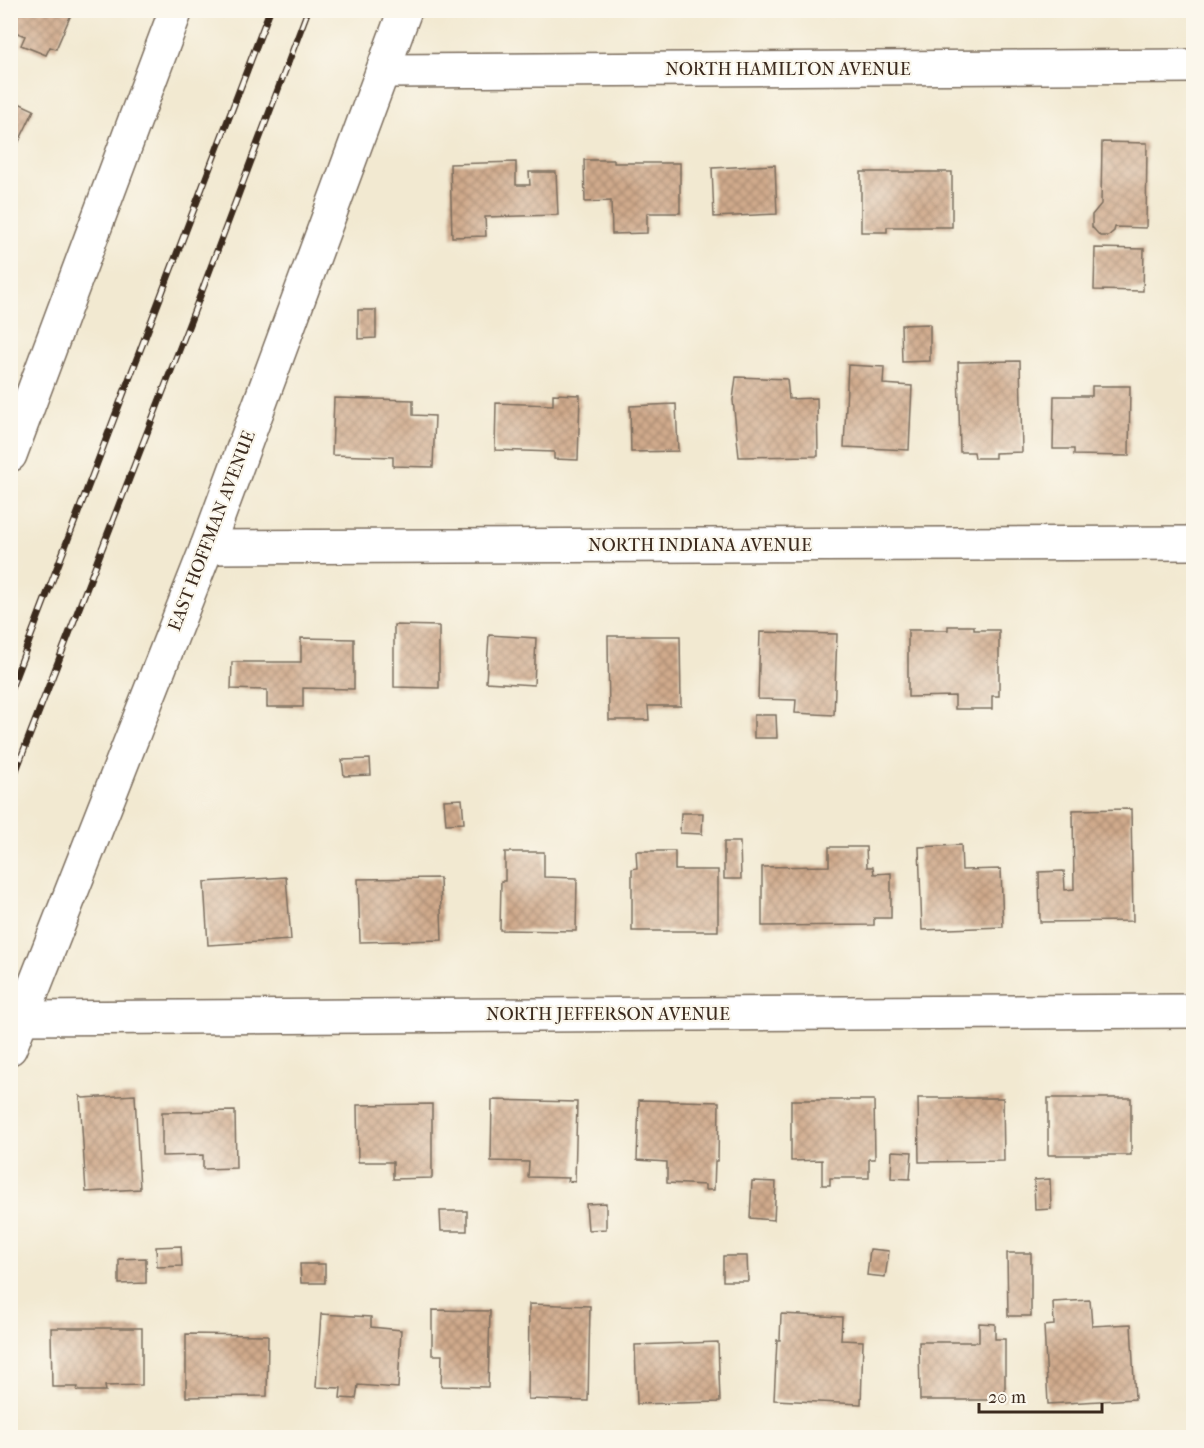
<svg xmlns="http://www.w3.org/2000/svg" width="1204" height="1448" viewBox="0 0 1204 1448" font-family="'IM FELL French Canon',serif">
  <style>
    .building { fill: url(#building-cross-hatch) }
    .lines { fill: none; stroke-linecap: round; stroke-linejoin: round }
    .minor-casing { stroke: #7b6d5d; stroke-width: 36 }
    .tertiary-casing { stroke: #7b6d5d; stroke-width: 36 }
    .secondary-casing { stroke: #7b6d5d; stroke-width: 36 }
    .minor { stroke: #fff; stroke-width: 33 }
    .tertiary { stroke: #fff; stroke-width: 33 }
    .secondary { stroke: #fff; stroke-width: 33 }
    .rail-casing { stroke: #3b2a1e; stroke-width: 7 }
    .rail { stroke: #fbf7ec; stroke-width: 4.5; stroke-dasharray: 14; stroke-linecap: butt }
    .labels { text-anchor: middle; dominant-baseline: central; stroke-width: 4.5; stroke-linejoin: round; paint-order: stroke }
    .street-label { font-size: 18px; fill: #3b2a1e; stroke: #fbf7ec }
  </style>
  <defs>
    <pattern id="building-cross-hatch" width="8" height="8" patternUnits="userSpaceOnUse" patternTransform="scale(1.5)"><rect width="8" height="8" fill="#d0aa8c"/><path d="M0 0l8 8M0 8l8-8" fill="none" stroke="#aa8b72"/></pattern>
  </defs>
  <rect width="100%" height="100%" fill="#fbf7ec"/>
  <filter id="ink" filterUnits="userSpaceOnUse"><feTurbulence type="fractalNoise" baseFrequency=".0167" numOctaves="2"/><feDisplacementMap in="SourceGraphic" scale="12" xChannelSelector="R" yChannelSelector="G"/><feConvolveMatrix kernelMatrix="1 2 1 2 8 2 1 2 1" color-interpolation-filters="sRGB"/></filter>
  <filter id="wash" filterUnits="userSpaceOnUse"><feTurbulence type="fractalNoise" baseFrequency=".008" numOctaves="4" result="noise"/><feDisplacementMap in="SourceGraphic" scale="24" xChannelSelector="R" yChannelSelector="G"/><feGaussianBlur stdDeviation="1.35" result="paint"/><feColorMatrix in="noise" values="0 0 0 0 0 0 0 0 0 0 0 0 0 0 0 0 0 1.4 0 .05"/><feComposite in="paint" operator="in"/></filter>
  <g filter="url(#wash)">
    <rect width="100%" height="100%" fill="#f2e9d1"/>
    <g id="blocks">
      <path class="building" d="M 10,10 L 73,10 L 56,49 L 50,47 L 46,55 L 21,45 L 25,36 L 10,30 Z
        M 10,99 L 34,110 L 13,154 L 10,152 Z
        M 1102,142 L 1147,143 L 1146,228 L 1115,227 L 1114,231 L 1108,236 L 1100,236 L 1092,227 L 1092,215 L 1101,204 Z
        M 584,160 L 614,160 L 614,163 L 680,163 L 680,213 L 647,213 L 647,233 L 612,234 L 611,201 L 585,202 Z
        M 516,162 L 516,185 L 530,185 L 529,172 L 556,172 L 558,215 L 485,217 L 486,236 L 452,237 L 450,164 Z
        M 775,165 L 777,214 L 714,217 L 712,168 Z
        M 861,172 L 952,172 L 952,227 L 887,227 L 887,232 L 861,232 Z
        M 1095,248 L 1144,249 L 1143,291 L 1094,290 Z
        M 358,310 L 376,310 L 376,338 L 358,339 Z
        M 930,324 L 930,361 L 902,362 L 901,325 Z
        M 1020,361 L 1022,452 L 995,453 L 995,458 L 975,458 L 974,452 L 960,452 L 958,362 Z
        M 848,365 L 884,367 L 883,384 L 912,386 L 909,450 L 844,447 Z
        M 736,377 L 787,379 L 789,399 L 817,398 L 818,456 L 739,457 L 733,400 Z
        M 1092,386 L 1130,386 L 1129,456 L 1074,455 L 1074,449 L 1053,449 L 1054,396 L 1092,396 Z
        M 553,394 L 580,395 L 578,460 L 554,459 L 554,452 L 495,450 L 496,403 L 553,405 Z
        M 334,398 L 413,400 L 413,415 L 435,416 L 433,467 L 393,466 L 393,457 L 332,455 Z
        M 676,404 L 678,451 L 631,452 L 630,406 Z
        M 394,625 L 439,626 L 439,688 L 394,687 Z
        M 948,626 L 974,626 L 974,630 L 999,630 L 999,696 L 992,696 L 992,709 L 955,709 L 955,696 L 908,697 L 908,630 L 948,630 Z
        M 760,632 L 837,634 L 834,715 L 795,713 L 796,700 L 758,699 Z
        M 489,635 L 536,638 L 534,685 L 486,682 Z
        M 608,636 L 680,636 L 681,706 L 648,706 L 649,720 L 609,720 Z
        M 301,638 L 354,639 L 354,689 L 303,688 L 303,707 L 267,707 L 267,690 L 231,689 L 232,662 L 301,662 Z
        M 754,715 L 776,715 L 777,738 L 754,738 Z
        M 370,759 L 371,775 L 344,776 L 342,760 Z
        M 462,799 L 464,823 L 446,824 L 444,800 Z
        M 1131,809 L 1133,921 L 1040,922 L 1039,872 L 1064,871 L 1065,890 L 1074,889 L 1073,810 Z
        M 681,813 L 703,813 L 702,834 L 680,833 Z
        M 724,842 L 740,842 L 741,879 L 724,879 Z
        M 961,845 L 962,870 L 1001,869 L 1003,927 L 922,930 L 919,847 Z
        M 829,847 L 866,847 L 867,867 L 873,867 L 874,874 L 891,873 L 891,918 L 874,918 L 874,925 L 762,926 L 762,867 L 829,866 Z
        M 636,851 L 675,851 L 675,870 L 718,870 L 718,931 L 632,931 L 632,869 L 637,868 Z
        M 505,852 L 544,852 L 544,877 L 577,878 L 576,931 L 500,930 L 501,881 L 505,881 Z
        M 286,877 L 291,940 L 208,945 L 204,882 Z
        M 440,878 L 442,940 L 360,942 L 358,879 Z
        M 135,1095 L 140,1189 L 86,1192 L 80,1096 L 83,1098 Z
        M 918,1098 L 1003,1098 L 1004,1161 L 919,1162 Z
        M 1048,1098 L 1131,1098 L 1131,1155 L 1048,1155 Z
        M 492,1100 L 577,1102 L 575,1182 L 568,1181 L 569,1178 L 528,1177 L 529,1162 L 491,1161 Z
        M 639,1100 L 719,1102 L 718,1161 L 715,1161 L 714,1190 L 705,1190 L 705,1185 L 667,1183 L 667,1162 L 637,1160 Z
        M 791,1100 L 874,1100 L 875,1159 L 869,1159 L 869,1178 L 830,1178 L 830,1185 L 822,1185 L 822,1160 L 791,1161 Z
        M 432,1104 L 432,1178 L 393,1179 L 393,1162 L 358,1162 L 357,1105 Z
        M 235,1111 L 236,1168 L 203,1169 L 203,1155 L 162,1156 L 162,1112 Z
        M 892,1151 L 912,1152 L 910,1179 L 891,1178 Z
        M 1050,1179 L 1051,1209 L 1035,1210 L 1034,1180 Z
        M 752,1181 L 776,1182 L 774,1220 L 750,1218 Z
        M 606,1203 L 606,1229 L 588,1230 L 586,1204 Z
        M 440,1211 L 467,1211 L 467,1231 L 441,1231 Z
        M 181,1246 L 182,1266 L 157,1267 L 156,1247 Z
        M 870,1249 L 889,1251 L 885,1277 L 867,1275 Z
        M 1007,1253 L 1031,1253 L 1031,1316 L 1008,1316 Z
        M 723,1256 L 747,1256 L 748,1281 L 723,1281 Z
        M 146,1258 L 146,1283 L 119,1284 L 119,1259 Z
        M 300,1264 L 325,1264 L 325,1283 L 301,1283 Z
        M 1090,1300 L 1092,1326 L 1131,1324 L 1135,1399 L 1048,1404 L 1044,1326 L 1054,1325 L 1053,1302 Z
        M 529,1304 L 590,1306 L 588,1401 L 528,1399 Z
        M 432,1310 L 490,1311 L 488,1387 L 441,1386 L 442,1355 L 432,1355 Z
        M 321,1314 L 371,1317 L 371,1327 L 401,1330 L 398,1388 L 358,1385 L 356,1399 L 340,1398 L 341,1388 L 316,1387 Z
        M 781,1314 L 842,1317 L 841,1340 L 863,1341 L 861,1404 L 774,1400 L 777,1340 L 780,1340 Z
        M 979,1323 L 995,1324 L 995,1339 L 1005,1339 L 1005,1400 L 920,1400 L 919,1342 L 979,1342 Z
        M 51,1328 L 142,1328 L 142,1385 L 105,1386 L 106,1391 L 77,1391 L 78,1387 L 52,1387 Z
        M 186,1334 L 268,1335 L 267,1396 L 186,1397 Z
        M 718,1342 L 720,1402 L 637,1404 L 635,1345 Z"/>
    </g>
  </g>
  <g filter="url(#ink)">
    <use href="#blocks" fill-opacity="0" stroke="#7b6d5d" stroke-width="1.5"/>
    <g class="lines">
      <defs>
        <path id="minor" d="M 383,71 L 1194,66
          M 207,547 L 1194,543
          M 23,1018 L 1194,1011"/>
        <path id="tertiary" d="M 10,1048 L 207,547 L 405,10"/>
        <path id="secondary" d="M 10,455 L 176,10"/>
      </defs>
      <use href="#minor" class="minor-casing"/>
      <use href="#tertiary" class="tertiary-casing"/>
      <use href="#secondary" class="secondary-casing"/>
      <use href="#minor" class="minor"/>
      <use href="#tertiary" class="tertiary"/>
      <use href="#secondary" class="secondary"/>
      <defs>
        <path id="rail" d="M 10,691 L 270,10
          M 10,786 L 200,296 L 308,10"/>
      </defs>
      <use href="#rail" class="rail-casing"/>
      <use href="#rail" class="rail"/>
    </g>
  </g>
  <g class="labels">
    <g class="street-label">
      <text x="788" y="69">NORTH HAMILTON AVENUE</text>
      <text transform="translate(212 531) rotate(-69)">EAST HOFFMAN AVENUE</text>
      <text x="700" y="545">NORTH INDIANA AVENUE</text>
      <text x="608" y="1014">NORTH JEFFERSON AVENUE</text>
    </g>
  </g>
  <rect width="1204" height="1448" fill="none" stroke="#fbf7ec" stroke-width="36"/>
  <path d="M979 1403v9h123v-9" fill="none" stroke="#3b2a1e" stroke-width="3"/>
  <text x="988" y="1403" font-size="18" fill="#3b2a1e" stroke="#fbf7ec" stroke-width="4.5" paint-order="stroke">20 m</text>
</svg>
